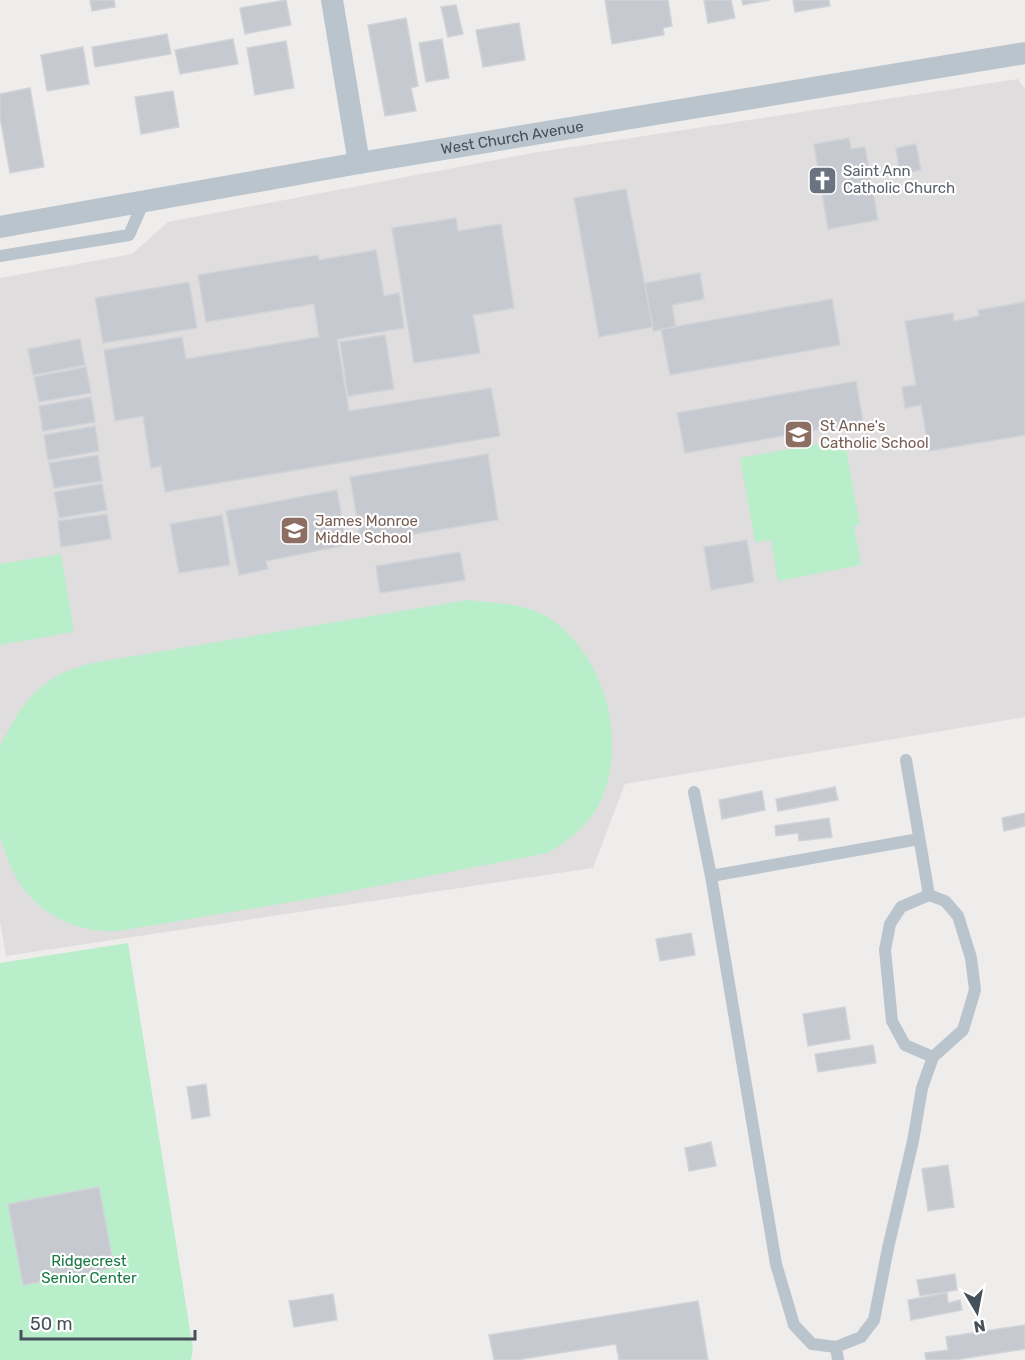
<svg xmlns="http://www.w3.org/2000/svg" width="1025" height="1360" viewBox="0 0 1025 1360" font-family="Rubik,sans-serif">
  <style>
    .education { fill: #e0ddde }
    .green { fill: #b9eecb }
    .building { fill: #c6c9cf; stroke: #d0d3d8; stroke-width: 1.5 }
    .lines { fill: none; stroke-linecap: round; stroke-linejoin: round }
    .service { stroke: #bac4cc; stroke-width: 12 }
    .minor { stroke: #bac4cc; stroke-width: 22 }
    .labels { text-anchor: middle; dominant-baseline: central; stroke-width: 4.5; stroke-linejoin: round; paint-order: stroke }
    .street-label { font-size: 15px; fill: #455059; stroke: #fff }
    .worship-label { font-size: 15px; fill: #5b616d; stroke: #fff; text-anchor: start }
    .education-label { font-size: 15px; fill: #785e54; stroke: #fff; text-anchor: start }
    .park-label { font-size: 15px; fill: #177943; stroke: #fff }
  </style>
  <rect width="100%" height="100%" fill="#efecec"/>
  <path class="education" d="M 1018,79 L 1025,89 L 1025,717 L 625,784 L 593,868 L 6,956 L 0,921 L 0,278 L 132,254 L 168,222 L 532,153 Z"/>
  <path class="green" d="M 844,439 L 860,525 L 854,526 L 861,565 L 778,581 L 771,540 L 755,542 L 740,458 Z
    M 61,554 L 74,632 L 0,645 L 0,564 Z
    M 467,600 C 495,603 528,603 551,619 C 607,658 630,748 597,808 C 585,828 567,842 547,853 L 326,896 L 119,931 C 67,934 24,906 7,857 C 4,850 1,842 0,835 C 0,823 0,810 0,799 C 0,782 0,764 0,748 C 1,742 6,734 10,728 C 29,691 52,673 92,663 Z
    M 128,943 L 193,1349 L 191,1360 L 0,1360 L 0,963 Z"/>
  <path class="building" d="M 90,0 L 114,0 L 115,7 L 92,11 Z
    M 286,0 L 291,25 L 245,34 L 240,8 Z
    M 605,0 L 668,0 L 672,26 L 663,28 L 664,35 L 612,44 Z
    M 704,0 L 731,0 L 735,18 L 708,23 Z
    M 742,0 L 770,0 L 743,5 Z
    M 793,0 L 829,0 L 830,6 L 795,12 Z
    M 456,5 L 463,34 L 448,37 L 441,7 Z
    M 406,18 L 418,86 L 411,88 L 416,111 L 385,116 L 368,25 Z
    M 519,23 L 525,60 L 483,67 L 476,30 Z
    M 167,34 L 171,54 L 95,67 L 92,47 Z
    M 233,39 L 238,64 L 180,74 L 175,50 Z
    M 442,39 L 449,78 L 426,82 L 419,43 Z
    M 286,41 L 294,88 L 255,95 L 247,48 Z
    M 83,47 L 89,84 L 47,91 L 41,55 Z
    M 30,88 L 44,167 L 10,173 L 0,117 L 0,94 Z
    M 173,91 L 179,127 L 141,134 L 135,97 Z
    M 849,138 L 851,149 L 865,147 L 878,220 L 828,229 L 814,144 Z
    M 916,144 L 921,170 L 900,174 L 896,148 Z
    M 626,189 L 653,327 L 599,337 L 574,198 Z
    M 456,218 L 458,231 L 501,224 L 514,308 L 473,315 L 480,353 L 414,363 L 392,228 Z
    M 376,250 L 384,296 L 399,293 L 404,328 L 337,339 L 349,411 L 491,388 L 500,436 L 165,492 L 161,466 L 151,468 L 143,416 L 115,421 L 104,350 L 182,337 L 186,359 L 319,337 L 314,304 L 206,322 L 198,275 L 318,255 L 319,260 Z
    M 700,273 L 704,299 L 672,305 L 676,327 L 653,331 L 645,283 Z
    M 189,282 L 197,328 L 103,343 L 95,298 Z
    M 832,299 L 840,345 L 670,375 L 661,329 Z
    M 1025,302 L 1025,435 L 929,451 L 921,405 L 905,408 L 902,387 L 916,385 L 905,321 L 953,313 L 954,321 L 979,316 L 978,310 Z
    M 385,335 L 394,389 L 348,396 L 340,342 Z
    M 80,339 L 85,365 L 33,375 L 28,349 Z
    M 86,367 L 91,393 L 39,402 L 34,377 Z
    M 856,381 L 863,422 L 685,453 L 677,413 Z
    M 91,397 L 95,422 L 43,431 L 39,406 Z
    M 95,426 L 99,451 L 48,460 L 44,435 Z
    M 488,454 L 498,520 L 361,543 L 350,477 Z
    M 98,455 L 102,481 L 54,488 L 49,463 Z
    M 102,484 L 107,510 L 59,518 L 54,492 Z
    M 337,490 L 347,545 L 266,561 L 268,569 L 239,575 L 226,511 Z
    M 107,514 L 111,539 L 61,547 L 58,521 Z
    M 222,515 L 230,565 L 179,573 L 170,524 Z
    M 747,540 L 754,582 L 711,590 L 704,547 Z
    M 460,552 L 465,580 L 380,593 L 376,566 Z
    M 835,787 L 838,800 L 778,811 L 776,799 Z
    M 762,791 L 765,810 L 722,819 L 719,800 Z
    M 1025,813 L 1025,826 L 1004,831 L 1002,818 Z
    M 829,818 L 832,837 L 799,841 L 798,833 L 776,836 L 775,826 Z
    M 691,933 L 695,955 L 660,961 L 656,939 Z
    M 845,1007 L 850,1039 L 808,1046 L 803,1014 Z
    M 873,1045 L 876,1063 L 818,1072 L 815,1054 Z
    M 206,1084 L 210,1116 L 192,1119 L 187,1087 Z
    M 711,1142 L 716,1166 L 689,1171 L 685,1148 Z
    M 948,1165 L 954,1207 L 928,1211 L 922,1169 Z
    M 99,1187 L 114,1268 L 23,1285 L 8,1204 Z
    M 955,1274 L 957,1290 L 920,1296 L 917,1280 Z
    M 947,1293 L 948,1303 L 960,1300 L 962,1310 L 911,1320 L 908,1300 Z
    M 333,1294 L 337,1320 L 294,1327 L 289,1301 Z
    M 698,1301 L 708,1360 L 619,1360 L 616,1344 L 516,1360 L 494,1360 L 489,1335 Z
    M 1025,1325 L 1025,1349 L 954,1360 L 926,1360 L 925,1353 L 948,1350 L 946,1337 Z"/>
  <g class="lines">
    <path class="service" d="M 0,256 L 129,235 L 144,201
      M 906,760 L 929,895
      M 694,792 L 711,876
      M 836,1347 L 812,1344 L 794,1325 L 776,1264 L 711,876 L 919,839
      M 838,1360 L 836,1347 L 861,1337 L 874,1320 L 888,1248 L 913,1141 L 922,1088 L 933,1057 L 963,1030 L 975,990 L 971,958 L 958,916 L 945,901 L 929,895 L 901,907 L 890,924 L 885,950 L 892,1021 L 905,1045 L 933,1057"/>
    <g class="minor">
      <path d="M 332,0 L 359,163"/>
      <path id="s1" d="M 0,227 L 359,163 L 1025,53"/>
    </g>
  </g>
  <defs>
    <symbol id="church-square" viewBox="-11 -11 22 22"><rect x="-9" y="-9" width="18" height="18" rx="4" fill="#6b7280" stroke="#fff"/><path d="M-1.2-6h2.4v3.5h3.3v2.4h-3.3V6h-2.4V-.1h-3.3v-2.4h3.3Z" fill="#fff"/></symbol>
    <symbol id="school-square" viewBox="-11 -11 22 22"><rect x="-9" y="-9" width="18" height="18" rx="4" fill="#8d6e63" stroke="#fff"/><path d="M0-5L7-2L0 1L-7-2ZM-4 1L0 2.5L4 1V4Q0 6-4 4Z" fill="#fff"/></symbol>
  </defs>
  <g fill-rule="evenodd">
    <use href="#church-square" x="806" y="164" width="33" height="33"/>
    <use href="#school-square" x="782" y="418" width="33" height="33"/>
    <use href="#school-square" x="278" y="514" width="33" height="33"/>
  </g>
  <g class="labels">
    <g class="street-label">
      <text stroke="none"><textPath href="#s1" startOffset="520">West Church Avenue</textPath></text>
    </g>
    <g class="worship-label">
      <text x="843" y="171">Saint Ann<tspan x="843" dy="17">Catholic Church</tspan></text>
    </g>
    <g class="education-label">
      <text x="820" y="426">St Anne's<tspan x="820" dy="17">Catholic School</tspan></text>
      <text x="315" y="521">James Monroe<tspan x="315" dy="17">Middle School</tspan></text>
    </g>
    <g class="park-label">
      <text x="89" y="1261">Ridgecrest<tspan x="89" dy="17">Senior Center</tspan></text>
    </g>
  </g>
  <g transform="translate(977 1312) rotate(170)" stroke="#ffffff" stroke-width="4.5" paint-order="stroke">
  <path d="M0-4.5L10 22L0 15L-10 22Z" fill="#455059"/>
  <text y="-9" font-size="16" font-weight="bold" text-anchor="middle" fill="#455059">N</text>
  </g>
  <path d="M21 1330v9h174v-9" fill="none" stroke="#455059" stroke-width="3"/>
  <text x="30" y="1330" font-size="18" fill="#455059" stroke="#ffffff" stroke-width="4.5" paint-order="stroke">50 m</text>
</svg>
